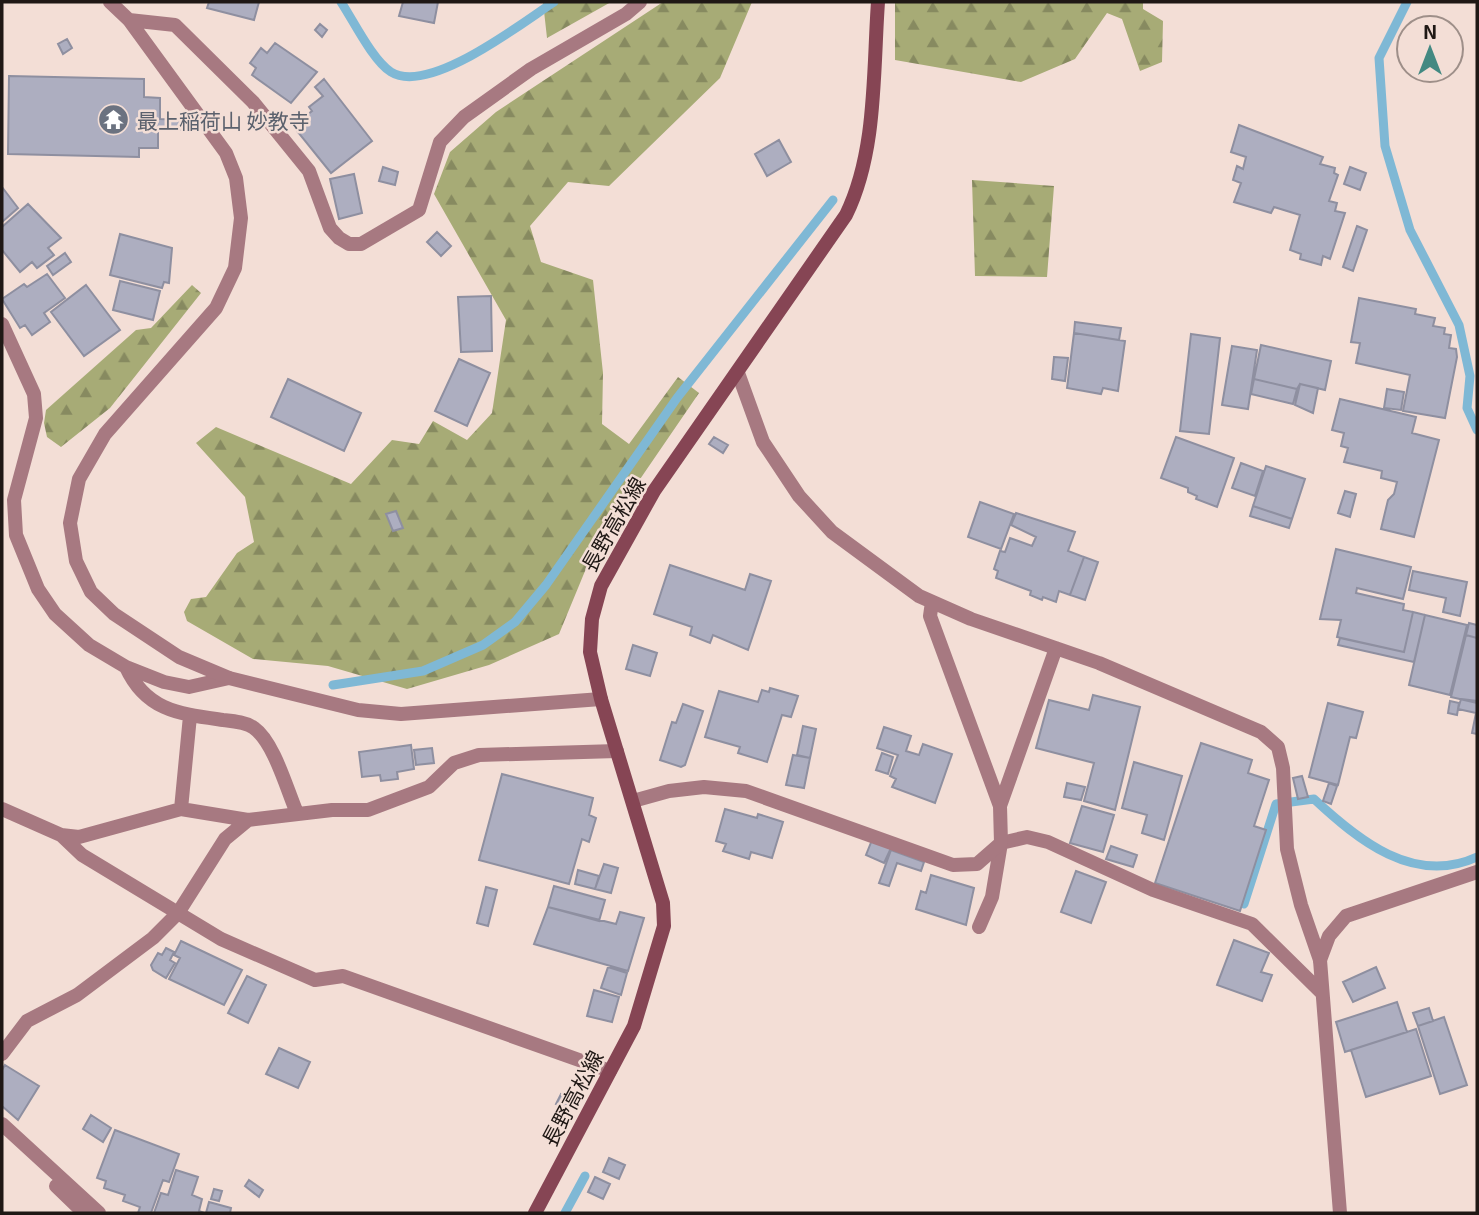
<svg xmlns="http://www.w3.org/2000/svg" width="1479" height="1215" viewBox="0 0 1479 1215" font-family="'Exo 2','Noto Sans JP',sans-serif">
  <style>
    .forest { fill: url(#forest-firs) }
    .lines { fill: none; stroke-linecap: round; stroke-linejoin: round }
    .stream { stroke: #7fb8d5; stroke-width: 9 }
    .building { fill: #adaec0; stroke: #8e8fa0; stroke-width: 2 }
    .lane { stroke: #a77981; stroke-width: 14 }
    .street { stroke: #a77981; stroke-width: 14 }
    .secondary { stroke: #864554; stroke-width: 14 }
    .labels { text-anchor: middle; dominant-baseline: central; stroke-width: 5; stroke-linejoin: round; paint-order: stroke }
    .worship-label { font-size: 21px; fill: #5b616d; stroke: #f3ded6; text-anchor: start }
    .street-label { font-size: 21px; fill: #1f1815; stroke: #f3ded6 }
  </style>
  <defs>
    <pattern id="forest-firs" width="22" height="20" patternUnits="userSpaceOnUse" patternTransform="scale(1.75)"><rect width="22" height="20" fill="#a7ab76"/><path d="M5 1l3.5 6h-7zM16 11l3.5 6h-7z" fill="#878a60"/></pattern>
  </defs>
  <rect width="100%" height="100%" fill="#f3ded6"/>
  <path class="forest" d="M 543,2 L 611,2 L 547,38 Z
    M 663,2 L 752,2 L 720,78 L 609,186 L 568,182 L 530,226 L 541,262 L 593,280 L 603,373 L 602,424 L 629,444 L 678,377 L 699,393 L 597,542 L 559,634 L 489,665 L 407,689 L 328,666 L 253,659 L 187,621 L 184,612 L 191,599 L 206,597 L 237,553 L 254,542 L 245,497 L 196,443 L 216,427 L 351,484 L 392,440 L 419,444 L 433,421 L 467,440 L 492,413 L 506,320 L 434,194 L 450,152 L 496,112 Z
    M 895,2 L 1143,2 L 1143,9 L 1163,21 L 1162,62 L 1140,71 L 1122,19 L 1107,13 L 1075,59 L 1021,82 L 895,60 Z
    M 972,180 L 1054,186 L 1047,277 L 975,276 Z
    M 192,285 L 201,293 L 110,408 L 61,447 L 47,437 L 44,423 L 46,410 L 136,330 L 151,328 Z"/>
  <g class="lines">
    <path class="stream" d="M 341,2 C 353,20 373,61 391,72 C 429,96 523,22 554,2
      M 1407,2 L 1379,58 L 1385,146 L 1410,230 L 1459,325 L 1470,376 L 1467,408 L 1477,430
      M 333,685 L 423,671 L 483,645 L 515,622 L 546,585 L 677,398 L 833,200
      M 1244,904 L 1276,804 L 1314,799 C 1358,840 1414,886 1477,857
      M 565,1213 L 585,1176"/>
  </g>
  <path class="building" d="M 209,2 L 259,2 L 254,20 L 207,8 Z
    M 403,2 L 438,2 L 434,23 L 399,16 Z
    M 320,24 L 327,30 L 322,37 L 315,30 Z
    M 67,39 L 72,48 L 63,54 L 58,44 Z
    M 275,43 L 317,72 L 291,103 L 252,75 L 256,68 L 250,63 L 261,48 L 267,53 Z
    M 9,76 L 144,79 L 144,97 L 160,98 L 160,119 L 182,120 L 186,130 L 158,129 L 158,148 L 139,148 L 139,157 L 8,154 Z
    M 324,79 L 372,141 L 331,173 L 293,126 L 312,111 L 309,107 L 323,96 L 315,87 Z
    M 1239,125 L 1323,157 L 1320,164 L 1335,168 L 1334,173 L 1338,175 L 1329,201 L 1337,203 L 1335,211 L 1345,213 L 1330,259 L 1323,256 L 1321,265 L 1300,259 L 1301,254 L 1290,250 L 1300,215 L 1274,207 L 1271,213 L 1234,202 L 1241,183 L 1233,180 L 1237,166 L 1243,169 L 1246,157 L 1231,152 Z
    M 779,140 L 791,162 L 767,176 L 755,154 Z
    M 383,167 L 398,172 L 395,185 L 379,181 Z
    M 1350,167 L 1366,173 L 1360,190 L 1344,184 Z
    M 354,174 L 362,213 L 339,219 L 330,179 Z
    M 2,187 L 18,208 L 2,222 Z
    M 28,204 L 61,238 L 48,248 L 54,255 L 37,268 L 32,262 L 20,272 L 2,250 L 2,227 Z
    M 1357,226 L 1367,230 L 1353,271 L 1343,267 Z
    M 437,232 L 451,246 L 441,256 L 427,242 Z
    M 120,234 L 172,248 L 169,283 L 164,282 L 162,288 L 110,275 Z
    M 65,253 L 71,262 L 53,275 L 47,266 Z
    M 47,274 L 65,298 L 44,313 L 50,322 L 32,335 L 25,325 L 20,328 L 2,299 L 24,284 L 27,287 Z
    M 120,281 L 160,291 L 153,320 L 113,310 Z
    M 86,285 L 120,330 L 84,356 L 51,312 Z
    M 491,296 L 492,351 L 461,352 L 458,297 Z
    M 1359,298 L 1416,309 L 1415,314 L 1435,318 L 1433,326 L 1445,328 L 1444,334 L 1451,335 L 1449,348 L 1456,349 L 1457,357 L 1445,418 L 1403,411 L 1410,375 L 1356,363 L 1360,343 L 1351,342 Z
    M 1075,322 L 1121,328 L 1119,340 L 1074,333 Z
    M 1074,333 L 1125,341 L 1118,391 L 1103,388 L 1101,394 L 1067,388 Z
    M 1191,334 L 1220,338 L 1209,434 L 1180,431 Z
    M 1261,345 L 1331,361 L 1325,390 L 1300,384 L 1297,389 L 1254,379 Z
    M 1232,346 L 1257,350 L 1248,409 L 1222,405 Z
    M 1054,357 L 1068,358 L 1065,381 L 1052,379 Z
    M 459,359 L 490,373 L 467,426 L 435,411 Z
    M 288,379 L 361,413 L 344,451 L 271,417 Z
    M 1254,379 L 1297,389 L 1293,404 L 1251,394 Z
    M 1300,384 L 1318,388 L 1313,413 L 1295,405 Z
    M 1387,389 L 1404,392 L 1401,410 L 1384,408 Z
    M 1340,399 L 1416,417 L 1412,433 L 1439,440 L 1414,537 L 1381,529 L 1388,500 L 1394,494 L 1397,482 L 1381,478 L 1382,471 L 1344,462 L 1348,448 L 1341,446 L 1344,433 L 1332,430 Z
    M 714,437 L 728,445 L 723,453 L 709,444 Z
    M 1176,437 L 1234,458 L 1217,507 L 1196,499 L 1197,496 L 1188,492 L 1188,488 L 1161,478 Z
    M 1241,463 L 1263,471 L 1255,496 L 1232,488 Z
    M 1266,466 L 1305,479 L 1292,519 L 1253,506 Z
    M 1345,491 L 1356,494 L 1350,517 L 1338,513 Z
    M 980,502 L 1014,514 L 1001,549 L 968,537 Z
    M 1253,506 L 1292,519 L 1289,528 L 1250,516 Z
    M 396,511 L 403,528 L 393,531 L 386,514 Z
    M 1016,513 L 1075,532 L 1068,551 L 1084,557 L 1070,595 L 1059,591 L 1056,602 L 1043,597 L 1042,600 L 1030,595 L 1031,591 L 996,578 L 998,571 L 994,569 L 1000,551 L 1005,552 L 1010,538 L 1032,546 L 1036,537 L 1011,525 Z
    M 1336,549 L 1411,567 L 1403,599 L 1357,588 L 1356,593 L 1404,604 L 1403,610 L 1413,612 L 1404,652 L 1337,637 L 1341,620 L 1320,619 Z
    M 1084,557 L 1098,562 L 1085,600 L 1070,595 Z
    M 670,565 L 745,590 L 750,574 L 771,581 L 748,650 L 713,635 L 710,643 L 690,635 L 692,627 L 654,614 Z
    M 1413,571 L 1467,582 L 1460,616 L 1443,612 L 1446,598 L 1409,590 Z
    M 1413,612 L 1425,615 L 1414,662 L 1338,645 L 1340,638 L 1404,652 Z
    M 1425,615 L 1467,625 L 1450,695 L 1409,685 Z
    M 1469,623 L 1477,625 L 1477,638 L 1466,635 Z
    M 1466,635 L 1477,638 L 1477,703 L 1451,697 Z
    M 633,645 L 657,653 L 650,676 L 626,669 Z
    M 770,688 L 798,696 L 791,717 L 782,715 L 767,762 L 738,753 L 740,747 L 705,737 L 719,691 L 758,702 L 762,690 L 769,692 Z
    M 1093,695 L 1140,707 L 1115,810 L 1084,801 L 1094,763 L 1036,748 L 1049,700 L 1089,710 Z
    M 1461,699 L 1477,701 L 1477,734 L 1472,733 L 1476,713 L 1458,709 Z
    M 1450,701 L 1459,703 L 1457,715 L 1448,713 Z
    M 1328,703 L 1363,712 L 1356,738 L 1350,737 L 1338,785 L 1309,777 Z
    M 683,704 L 703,711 L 685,765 L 681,767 L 660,760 L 672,722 L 676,723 Z
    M 803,726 L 816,729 L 810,758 L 797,755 Z
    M 884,727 L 911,736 L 906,751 L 919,755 L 923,744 L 952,754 L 935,803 L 892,787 L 896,779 L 890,776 L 898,755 L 877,748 Z
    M 1201,743 L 1252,760 L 1248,773 L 1269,780 L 1254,826 L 1266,830 L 1240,911 L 1155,883 Z
    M 411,745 L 414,769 L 397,772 L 398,779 L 381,781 L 380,775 L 362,777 L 359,752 Z
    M 432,748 L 434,763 L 416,765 L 414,750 Z
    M 882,753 L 893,757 L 888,774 L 876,770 Z
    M 793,755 L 810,758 L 804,788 L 786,785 Z
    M 1134,762 L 1182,776 L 1164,840 L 1142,833 L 1147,815 L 1122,808 Z
    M 502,774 L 593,798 L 589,815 L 596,818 L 589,842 L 582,839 L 569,884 L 479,860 Z
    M 1302,776 L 1308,797 L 1298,799 L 1293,778 Z
    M 1067,783 L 1085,787 L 1081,800 L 1064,797 Z
    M 1329,783 L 1337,786 L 1331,804 L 1323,801 Z
    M 1082,806 L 1114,815 L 1103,852 L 1070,843 Z
    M 725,809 L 757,818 L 758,814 L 783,822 L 772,858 L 751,852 L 749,859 L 723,851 L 726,844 L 716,841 Z
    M 872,840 L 891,848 L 884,863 L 866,855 Z
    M 1111,846 L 1137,855 L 1133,867 L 1106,859 Z
    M 891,850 L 924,862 L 921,871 L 897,863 L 889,886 L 879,883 Z
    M 604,864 L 618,868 L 611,893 L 595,889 Z
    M 578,870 L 599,876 L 595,889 L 575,884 Z
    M 1076,871 L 1106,882 L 1091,923 L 1061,912 Z
    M 931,875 L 974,888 L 966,925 L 916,909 L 921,891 L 926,893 Z
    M 554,886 L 605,900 L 599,921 L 548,907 Z
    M 486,887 L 497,890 L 488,926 L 477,923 Z
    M 548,907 L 616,924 L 620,912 L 644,918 L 628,971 L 534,944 Z
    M 1234,940 L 1269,953 L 1261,972 L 1272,975 L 1262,1001 L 1217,985 Z
    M 181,941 L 242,970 L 224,1005 L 169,979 L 180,958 L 174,955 Z
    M 166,948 L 174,952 L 170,960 L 175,963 L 166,978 L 153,970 L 151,965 L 158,953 L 162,955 Z
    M 608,967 L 627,973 L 621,995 L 601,988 Z
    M 1376,967 L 1385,988 L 1353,1002 L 1343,982 Z
    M 247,976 L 266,985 L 248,1023 L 228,1013 Z
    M 594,990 L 619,997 L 612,1022 L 587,1016 Z
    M 1397,1002 L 1407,1032 L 1345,1052 L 1336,1022 Z
    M 1429,1008 L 1433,1021 L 1418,1026 L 1413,1013 Z
    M 1444,1017 L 1467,1085 L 1440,1094 L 1418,1026 Z
    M 1416,1029 L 1431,1076 L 1366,1097 L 1351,1050 Z
    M 279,1048 L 310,1062 L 298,1088 L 266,1074 Z
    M 5,1065 L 39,1086 L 18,1120 L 2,1106 L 2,1070 Z
    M 561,1094 L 570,1098 L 565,1108 L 556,1104 Z
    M 91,1115 L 111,1128 L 103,1142 L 83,1129 Z
    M 115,1130 L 179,1154 L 169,1182 L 163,1180 L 151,1213 L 138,1213 L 140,1207 L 123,1201 L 125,1195 L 104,1188 L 106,1181 L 97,1178 Z
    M 609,1158 L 625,1165 L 619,1179 L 603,1172 Z
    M 176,1170 L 198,1177 L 192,1195 L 202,1199 L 199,1211 L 204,1213 L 154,1213 L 161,1193 L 168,1195 Z
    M 595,1177 L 610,1184 L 603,1199 L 588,1192 Z
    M 249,1180 L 263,1190 L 259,1197 L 245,1186 Z
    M 214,1189 L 222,1191 L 219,1201 L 211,1199 Z
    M 209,1202 L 231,1208 L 230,1213 L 206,1213 Z"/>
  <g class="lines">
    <path class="lane" d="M 2,324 L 34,394 L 36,418 L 14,500 L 16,535 L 38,589 L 55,614 L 89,645 L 126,667 L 164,682 L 189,687 L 229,678
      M 126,667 C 146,711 180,714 223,720 C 232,721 246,722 254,728 C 274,742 287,790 297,813
      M 2,809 L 61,835 L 79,837 L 181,809 L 248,820 L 332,810 L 368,810 L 429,787 L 454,763 L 479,755 L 617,751
      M 181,809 L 190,716
      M 61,835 L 82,855 L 221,939 L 315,980 L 343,976 L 610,1071
      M 979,927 L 992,897 L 1001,843 L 1027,837 L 1048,842 L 1153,890 L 1252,924 L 1321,992
      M 1320,960 L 1340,1213
      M 2,1054 L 27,1021 L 77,995 L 153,938 L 178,913 L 225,839 L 248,820
      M 2,1124 L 99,1213
      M 56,1186 L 84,1213"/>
    <path class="street" d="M 110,2 L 129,20 L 226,153 L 236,178 L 241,218 L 235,268 L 216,308 L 105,434 L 79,479 L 70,523 L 76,561 L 91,592 L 114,614 L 179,657 L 229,678 L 358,710 L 401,714 L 601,699
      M 129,20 L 175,25 L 253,102 L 309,171 L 330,228 L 339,238 L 349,244 L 361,244 L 419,210 L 440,142 L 464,117 L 531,69 L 626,14 L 640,2
      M 738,373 L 763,442 L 799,496 L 832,532 L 919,596 L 971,619 L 1099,663 L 1261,732 L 1278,747 L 1283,768 L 1287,849 L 1301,905 L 1320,960
      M 633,801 L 669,791 L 704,787 L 746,791 L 953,865 L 977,864 L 1001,843 L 1000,806 L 930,616 L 932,602
      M 1000,806 L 1056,648
      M 1320,960 L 1329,936 L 1346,916 L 1477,872"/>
    <path class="secondary" d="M 535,1213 L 634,1026 L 664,926 L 663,903 L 601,699 L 590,652 L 592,619 L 601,586 L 654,491 L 846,215 C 877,152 873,71 878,2"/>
  </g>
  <defs>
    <symbol id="temple-disc" viewBox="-11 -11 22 22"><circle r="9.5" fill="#6b7280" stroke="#f3ded6"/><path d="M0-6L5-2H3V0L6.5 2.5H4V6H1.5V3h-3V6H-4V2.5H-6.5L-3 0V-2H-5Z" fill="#fff"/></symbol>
  </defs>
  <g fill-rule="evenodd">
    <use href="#temple-disc" x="96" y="102" width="35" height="35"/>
  </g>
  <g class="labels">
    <g class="worship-label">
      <text x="137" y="120">最上稲荷山 妙教寺</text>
    </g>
    <g class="street-label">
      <text transform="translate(613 524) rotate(-60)">長野高松線</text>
      <text transform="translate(572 1098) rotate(-62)">長野高松線</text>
    </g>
  </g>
  <rect width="1479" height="1215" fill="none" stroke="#1f1815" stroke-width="7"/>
  <g transform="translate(1430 49)"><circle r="33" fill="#f3ded6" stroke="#9e8f89" stroke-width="2"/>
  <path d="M0-5L12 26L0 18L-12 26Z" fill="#438982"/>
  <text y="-10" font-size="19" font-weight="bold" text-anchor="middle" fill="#1f1815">N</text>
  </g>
</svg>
